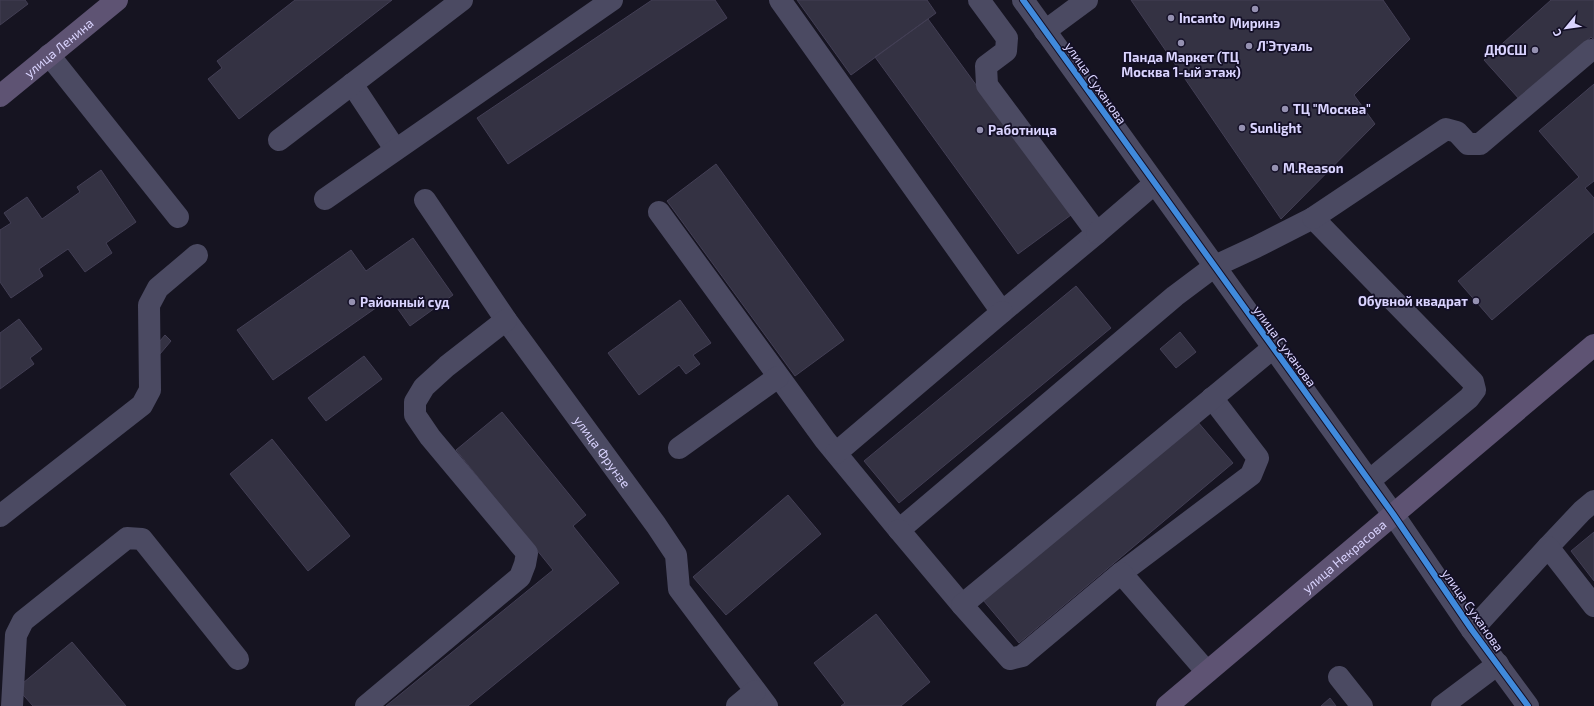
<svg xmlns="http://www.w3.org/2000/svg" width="1594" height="706" viewBox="0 0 1594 706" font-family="'Exo 2',sans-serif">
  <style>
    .building { fill: #343243; stroke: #433f55 }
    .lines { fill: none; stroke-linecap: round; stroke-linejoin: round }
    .minor { stroke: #4b4a62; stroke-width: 22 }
    .major { stroke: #5e5373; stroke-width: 22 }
    .cycleway-casing { stroke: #130f26; stroke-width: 8 }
    .cycleway { stroke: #408adc; stroke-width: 6 }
    .poi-dot { fill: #9591b1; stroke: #130f26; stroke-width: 1.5 }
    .labels { text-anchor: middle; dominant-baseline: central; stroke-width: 3.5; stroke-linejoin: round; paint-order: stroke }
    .poi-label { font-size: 13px; font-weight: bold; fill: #dad4ff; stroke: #130f26; text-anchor: start }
    .street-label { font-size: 13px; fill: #dad4ff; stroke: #130f26 }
  </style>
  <rect width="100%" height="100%" fill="#161421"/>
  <path class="building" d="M 0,0 L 25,0 L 28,4 L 0,25 Z
    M 295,0 L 392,0 L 239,119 L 208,79 L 222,68 L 217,61 Z
    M 652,0 L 715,0 L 727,18 L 508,164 L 477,118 Z
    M 797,0 L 927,0 L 936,13 L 851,75 Z
    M 1131,0 L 1383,0 L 1410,39 L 1354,95 L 1375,124 L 1281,219 Z
    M 1551,0 L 1594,0 L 1594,40 L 1591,37 L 1520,100 L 1484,60 Z
    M 928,19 L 1071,215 L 1018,254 L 875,57 Z
    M 1594,84 L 1594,181 L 1585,188 L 1594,198 L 1594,232 L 1492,320 L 1458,281 L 1579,177 L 1539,131 Z
    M 716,164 L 844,340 L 795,376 L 667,201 Z
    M 101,170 L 136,222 L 106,243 L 112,253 L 85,272 L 68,249 L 39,269 L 43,276 L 11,298 L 0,282 L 0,230 L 11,223 L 4,213 L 27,197 L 42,219 L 80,192 L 77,187 Z
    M 413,238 L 453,295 L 410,326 L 390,298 L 273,380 L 237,330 L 351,250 L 366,271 Z
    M 1076,286 L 1111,328 L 899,503 L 864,461 Z
    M 680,300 L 711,343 L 693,355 L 700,364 L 686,374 L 679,365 L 639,395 L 608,353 Z
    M 19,319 L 42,349 L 30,358 L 34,364 L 0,389 L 0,333 Z
    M 1180,332 L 1196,352 L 1176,368 L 1160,349 Z
    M 165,335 L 171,341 L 160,354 L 154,348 Z
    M 364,356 L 382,379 L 326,421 L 308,398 Z
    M 502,412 L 586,515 L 573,526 L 619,583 L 468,706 L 386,706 L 553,570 L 456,450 Z
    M 1197,421 L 1233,463 L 1019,643 L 983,600 Z
    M 272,439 L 350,536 L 308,571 L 230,474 Z
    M 788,495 L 821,534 L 726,615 L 693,577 Z
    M 1594,532 L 1594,581 L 1571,551 Z
    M 876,614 L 930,682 L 901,706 L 841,706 L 845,703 L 814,663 Z
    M 72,642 L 126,706 L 33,706 L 17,688 Z
    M 1330,698 L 1336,706 L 1321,706 Z"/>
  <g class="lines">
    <g class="minor">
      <path d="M 780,0 L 1002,312 L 1097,233 L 987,85 L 986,66 L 1006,51 L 1007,38 L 979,0"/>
      <path d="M 1023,0 L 1393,514 L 1472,630 L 1528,706"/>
      <path d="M 1045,31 L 1087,0"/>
      <path d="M 49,55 L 178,217"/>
      <path d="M 352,84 L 395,149"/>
      <path d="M 279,140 L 462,0"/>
      <path d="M 325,199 L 612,0"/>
      <path id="s1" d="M 425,200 L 506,320 L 656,525 L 676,555 L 679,589 L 767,706"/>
      <path d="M 659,212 L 825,440 L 899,530 L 1175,296 L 1215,266 L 1256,247 L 1313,218 L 1473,382 L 1475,390 L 1469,398 L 1369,481"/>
      <path d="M 1313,218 L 1446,129 L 1457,132 L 1468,144 L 1480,144 L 1591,50"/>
      <path d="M 1097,233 L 1154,184"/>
      <path d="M 679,448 L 778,377"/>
      <path d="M 836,453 L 1002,312"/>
      <path d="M 0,516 L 142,405 L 150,390 L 149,305 L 158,288 L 197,255"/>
      <path d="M 899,530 L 962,605"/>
      <path d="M 1548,547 L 1582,511 L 1594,501"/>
      <path d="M 1121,573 L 1251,475 L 1258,458 L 1212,398"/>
      <path d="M 1472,630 L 1548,547 L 1594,606"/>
      <path d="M 1207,672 L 1121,573 L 1022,656 L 1010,659 L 962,605 L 1273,348"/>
      <path d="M 1339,677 L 1362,706"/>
      <path d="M 12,706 L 16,635 L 23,621 L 127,538 L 142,539 L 238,659"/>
      <path d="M 366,706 L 520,577 L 525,564 L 527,553 L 430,437 L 415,415 L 415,402 L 424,387 L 447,366 L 506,320"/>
      <path d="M 737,706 L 755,691"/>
      <path d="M 1442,706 L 1498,664"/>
    </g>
    <g class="major">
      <path id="s2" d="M 0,96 L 117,0"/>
      <path id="s3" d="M 1167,706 L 1594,345"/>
    </g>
    <defs>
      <path id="cycleway" d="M 1023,0 L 1393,514 L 1472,630 L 1528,706"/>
    </defs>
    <use href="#cycleway" class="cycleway-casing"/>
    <use href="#cycleway" class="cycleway"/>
  </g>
  <g class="poi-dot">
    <circle cx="1255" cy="9" r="4"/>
    <circle cx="1171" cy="18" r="4"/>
    <circle cx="1181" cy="43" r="4"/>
    <circle cx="1249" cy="46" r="4"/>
    <circle cx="1535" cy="50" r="4"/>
    <circle cx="1285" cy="109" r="4"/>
    <circle cx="1242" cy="128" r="4"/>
    <circle cx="980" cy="130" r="4"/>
    <circle cx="1275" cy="168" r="4"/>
    <circle cx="1476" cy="301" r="4"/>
    <circle cx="352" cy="302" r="4"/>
  </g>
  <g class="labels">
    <g class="poi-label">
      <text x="1179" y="18">Incanto</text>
      <text x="1255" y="23" text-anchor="middle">Миринэ</text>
      <text x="1257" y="46">Л'Этуаль</text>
      <text x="1527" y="50" text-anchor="end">ДЮСШ</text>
      <text x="1181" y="57" text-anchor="middle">Панда Маркет (ТЦ<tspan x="1181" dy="15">Москва 1-ый этаж)</tspan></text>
      <text x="1293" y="109">ТЦ "Москва"</text>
      <text x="1250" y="128">Sunlight</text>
      <text x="988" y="130">Работница</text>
      <text x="1283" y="168">M.Reason</text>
      <text x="1468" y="301" text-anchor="end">Обувной квадрат</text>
      <text x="360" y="302">Районный суд</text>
    </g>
    <g class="street-label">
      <text stroke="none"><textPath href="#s2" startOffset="76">улица Ленина</textPath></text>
      <text transform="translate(1096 83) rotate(55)">улица Суханова</text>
      <text transform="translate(1285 346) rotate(54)">улица Суханова</text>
      <text stroke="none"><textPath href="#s1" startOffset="308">улица Фрунзе</textPath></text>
      <text stroke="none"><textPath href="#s3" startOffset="232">улица Некрасова</textPath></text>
      <text transform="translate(1473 610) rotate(55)">улица Суханова</text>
    </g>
  </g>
  <g transform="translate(1566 28) rotate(241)" stroke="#130f26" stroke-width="3" paint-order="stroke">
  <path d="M0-3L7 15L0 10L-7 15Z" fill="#dad4ff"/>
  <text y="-6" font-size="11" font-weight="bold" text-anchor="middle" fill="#dad4ff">С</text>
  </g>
</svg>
